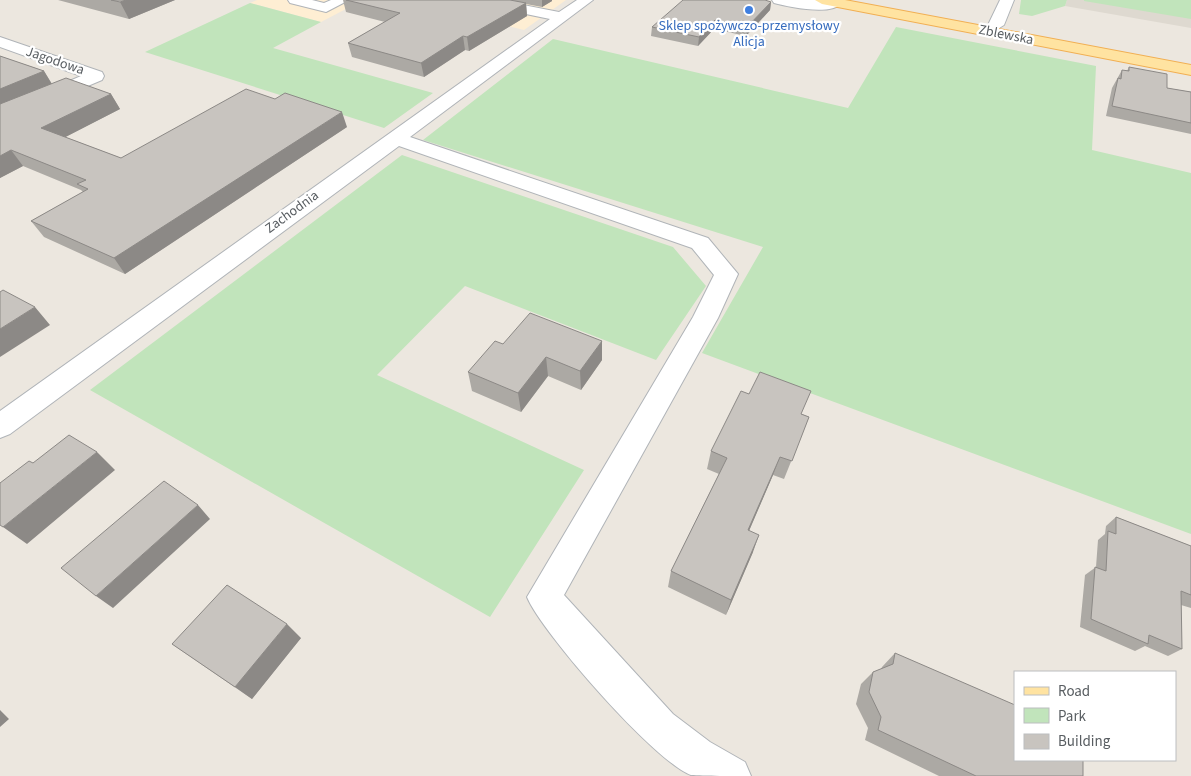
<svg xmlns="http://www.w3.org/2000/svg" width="1191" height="776" viewBox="0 0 1191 776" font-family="'Source Sans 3',sans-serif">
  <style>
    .commercial { fill: #feeed3 }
    .education { fill: #ded9d0 }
    .green { fill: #c1e4bb }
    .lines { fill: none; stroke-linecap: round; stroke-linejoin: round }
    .minor-casing { stroke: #b0b4b8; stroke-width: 2 }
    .major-casing { stroke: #f1af53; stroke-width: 2 }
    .minor { fill: #fff; fill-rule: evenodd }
    .major { fill: #ffe3a1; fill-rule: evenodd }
    .wall { fill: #aca9a4 }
    .shaded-wall { fill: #8c8986 }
    .building { fill: #c8c4bf; stroke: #8c8986 }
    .shop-dot { fill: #3f7fe0; stroke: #fff; stroke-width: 2 }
    .labels { text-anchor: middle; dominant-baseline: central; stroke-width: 4.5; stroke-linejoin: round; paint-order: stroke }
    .far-shop-label { font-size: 14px; fill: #366cbe; stroke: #fff }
    .far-street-label { font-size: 14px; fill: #585d61; stroke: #fff }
  </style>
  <rect width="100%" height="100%" fill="#ece7df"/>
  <path class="commercial" d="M 257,0 L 363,0 L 321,22 L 250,3 Z
    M 465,0 L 566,0 L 524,30 L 451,12 Z"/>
  <path class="education" d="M 1067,0 L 1191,0 L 1191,28 L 1065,6 Z"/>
  <path class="green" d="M 1021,0 L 1067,0 L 1065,6 L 1032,16 L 1019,14 Z
    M 1084,0 L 1191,0 L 1191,19 L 1084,1 Z
    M 250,3 L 321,22 L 273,48 L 433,93 L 384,128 L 145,52 Z
    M 896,27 L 1096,66 L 1092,150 L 1191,173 L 1191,534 L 702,353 L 763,247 L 423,140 L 553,39 L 848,108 Z
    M 402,155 L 673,247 L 706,286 L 656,360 L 465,286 L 377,375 L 584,470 L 490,617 L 90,390 Z"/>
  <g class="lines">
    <defs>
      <path id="minor" d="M 288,0 L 312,0 L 324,3 L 331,0 L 349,0 L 326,12 L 290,3 Z
        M 470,0 L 498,0 L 559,12 L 577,0 L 593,0 L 410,137 L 708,238 L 738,274 L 718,318 L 564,595 L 673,714 L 710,742 L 745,762 L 751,776 C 738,776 701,776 691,775 C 655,762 542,633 527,597 L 693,317 L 714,275 L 692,248 L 399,146 L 10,434 L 0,438 L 0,411 L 550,19 L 477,4 Z
        M 772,0 L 840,0 L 842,3 C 831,16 789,7 774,3 Z
        M 1000,0 L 1014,0 L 1004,25 L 996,30 L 988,25 Z
        M 0,37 L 102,72 L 104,76 L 102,80 L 0,123 L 0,111 L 81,76 L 0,47 Z"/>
      <path id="major" d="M 815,0 L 845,0 L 1191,65 L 1191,75 L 822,4 Z"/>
    </defs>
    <use href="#minor" class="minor-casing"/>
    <use href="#major" class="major-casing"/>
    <use href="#minor" class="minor"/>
    <use href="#major" class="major"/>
  </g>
  <path class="wall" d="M 58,0 L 175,0 L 129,19 Z
    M 343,0 L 552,0 L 552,1 L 542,7 L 526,4 L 527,16 L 469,51 L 465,50 L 424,77 L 352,57 L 348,43 L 385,22 L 346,12 Z
    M 771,2 L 770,10 L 746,36 L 714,29 L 698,46 L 651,36 L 652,27 Z
    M 0,56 L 44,71 L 52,84 L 111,94 L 120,109 L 65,137 L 121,158 L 347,127 L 125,274 L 44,237 L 31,221 L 83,192 L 81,190 L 23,166 L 0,178 Z
    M 1129,67 L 1167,88 L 1191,92 L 1191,134 L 1106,116 L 1112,88 L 1122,70 L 1127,71 Z
    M 602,341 L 602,360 L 581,390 L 548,376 L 521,412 L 472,391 L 468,372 L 503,344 Z
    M 802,414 L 809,417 L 784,479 L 773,475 L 749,531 L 753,552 L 726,615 L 668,587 L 671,571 L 719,474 L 707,469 L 711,451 Z
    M 1116,517 L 1191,546 L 1191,608 L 1181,605 L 1182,649 L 1168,656 L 1145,646 L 1135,651 L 1080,627 L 1085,575 L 1096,567 L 1098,540 L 1105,534 L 1106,526 Z
    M 301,638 L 252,699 L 172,644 Z
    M 895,653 L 1015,760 L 1083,776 L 939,776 L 865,740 L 868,728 L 856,704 L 861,684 L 873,672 L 881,669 L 882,667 Z"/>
  <path class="shaded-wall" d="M 126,0 L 175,0 L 129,19 L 120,2 Z
    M 542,0 L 552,0 L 552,1 L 542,7 Z
    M 771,2 L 770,10 L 746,36 L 747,27 Z
    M 526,3 L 527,16 L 469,51 L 467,37 Z
    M 715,20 L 714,29 L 698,46 L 699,37 Z
    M 463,36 L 465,50 L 424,77 L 421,63 Z
    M 44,71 L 53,86 L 0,109 L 0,89 Z
    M 111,94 L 120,109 L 52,144 L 41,128 Z
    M 342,112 L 347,127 L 125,274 L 114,258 Z
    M 11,150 L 23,166 L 0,178 L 0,156 Z
    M 35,307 L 50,325 L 0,357 L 0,329 Z
    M 602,341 L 602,360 L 581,390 L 580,371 Z
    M 546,357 L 548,376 L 521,412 L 518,393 Z
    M 97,452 L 115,470 L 27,544 L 3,527 Z
    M 780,457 L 773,475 L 742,547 L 748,530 Z
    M 198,505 L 210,519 L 113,608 L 96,596 Z
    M 759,535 L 753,552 L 726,615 L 731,600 Z
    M 287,624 L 301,638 L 252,699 L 235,687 Z
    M 0,710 L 9,719 L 0,727 Z"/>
  <path class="building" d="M 111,0 L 126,0 L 120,2 Z
    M 346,0 L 510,0 L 526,3 L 467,37 L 463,36 L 421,63 L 348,43 L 400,13 Z
    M 683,0 L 765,0 L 771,2 L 747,27 L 715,20 L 699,37 L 652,27 Z
    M 0,56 L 44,71 L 0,89 Z
    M 1129,67 L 1167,74 L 1167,88 L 1191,92 L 1191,123 L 1112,106 L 1118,78 L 1121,79 L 1122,70 L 1129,71 Z
    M 66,78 L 111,94 L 41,128 L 121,158 L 246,89 L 275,99 L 285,93 L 342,112 L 114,258 L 31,221 L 88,189 L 77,184 L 86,180 L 11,150 L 0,156 L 0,104 Z
    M 3,290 L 35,307 L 0,329 L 0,292 Z
    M 530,313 L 602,341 L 580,371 L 546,357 L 518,393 L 468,372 L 495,341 L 503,344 Z
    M 760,372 L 811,391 L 801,414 L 809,417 L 792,461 L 780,457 L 748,530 L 759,535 L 731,600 L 671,571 L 727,458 L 711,451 L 741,391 L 749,394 Z
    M 69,435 L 97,452 L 3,527 L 0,525 L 0,483 L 29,461 L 33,463 Z
    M 164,481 L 198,505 L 96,596 L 61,568 Z
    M 1116,517 L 1191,546 L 1191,595 L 1181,591 L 1182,649 L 1149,635 L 1148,644 L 1091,619 L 1095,567 L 1106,571 L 1108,531 L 1116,534 Z
    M 227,585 L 287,624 L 235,687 L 172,644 Z
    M 895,653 L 1015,705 L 1015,760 L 1083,760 L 1083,776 L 976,776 L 878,730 L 881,717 L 869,692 L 873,672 L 893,664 Z"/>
  <circle class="shop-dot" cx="749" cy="10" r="5"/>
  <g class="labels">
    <g class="far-shop-label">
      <text x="749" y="26">Sklep spożywczo-przemysłowy<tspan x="749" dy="16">Alicja</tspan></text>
    </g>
    <g class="far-street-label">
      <text transform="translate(1006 35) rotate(11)">Zblewska</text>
      <text transform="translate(55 61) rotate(19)">Jagodowa</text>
      <text transform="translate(292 212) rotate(-36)">Zachodnia</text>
    </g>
  </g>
  <rect x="1014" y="671" width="162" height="90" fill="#ffffff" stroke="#bcbec0"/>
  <rect x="1024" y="687" width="25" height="8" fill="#ffe3a1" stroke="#bcbec0"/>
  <text x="1058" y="696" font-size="15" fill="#585d61">Road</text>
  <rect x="1024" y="708" width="25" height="15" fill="#c1e4bb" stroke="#bcbec0"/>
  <text x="1058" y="721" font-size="15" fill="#585d61">Park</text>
  <rect x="1024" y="734" width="25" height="15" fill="#c8c4bf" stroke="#bcbec0"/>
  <text x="1058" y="746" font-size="15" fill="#585d61">Building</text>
</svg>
